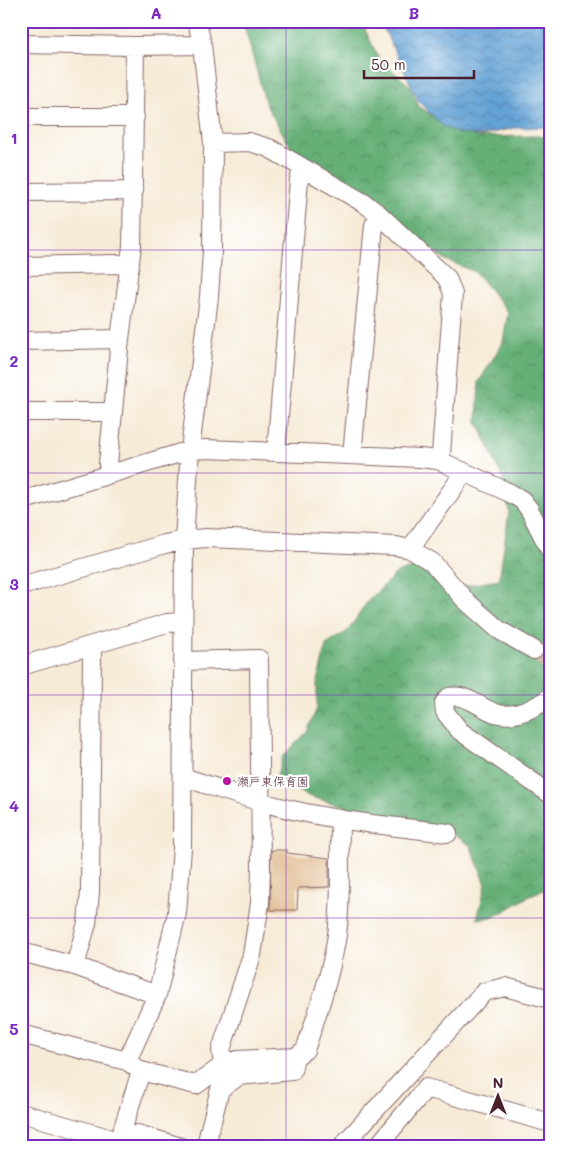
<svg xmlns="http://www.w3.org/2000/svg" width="571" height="1168" viewBox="0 0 571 1168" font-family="Mali,'Klee One',sans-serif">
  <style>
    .forest { fill: url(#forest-crowns); stroke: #586852 }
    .water { fill: url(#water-waves); stroke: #566080 }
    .building { fill: #e0bb90 }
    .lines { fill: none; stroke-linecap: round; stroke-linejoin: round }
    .street-tunnel { stroke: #d4c2b5; stroke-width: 18; stroke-dasharray: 18 9; stroke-linecap: butt }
    .street-casing { stroke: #866667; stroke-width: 20 }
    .street { stroke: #fff; stroke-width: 18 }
    .grid { fill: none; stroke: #7b2cbf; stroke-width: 1; stroke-opacity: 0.55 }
    .poi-dot { fill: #b5179e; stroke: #fff; stroke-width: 2 }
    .labels { text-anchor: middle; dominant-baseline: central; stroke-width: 4.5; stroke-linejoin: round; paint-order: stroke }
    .poi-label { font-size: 12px; fill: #4a1f2b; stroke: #fff; text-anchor: start }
    .neatline { fill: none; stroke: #7b2cbf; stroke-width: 2 }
    .grid-label { font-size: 16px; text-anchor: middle; font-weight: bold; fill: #7b2cbf }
  </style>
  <defs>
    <pattern id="forest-crowns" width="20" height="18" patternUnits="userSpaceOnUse" patternTransform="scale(1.25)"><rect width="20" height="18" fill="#66b078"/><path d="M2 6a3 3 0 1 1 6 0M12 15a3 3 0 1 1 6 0" fill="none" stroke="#568f63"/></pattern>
    <pattern id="water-waves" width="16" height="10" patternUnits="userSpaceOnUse" patternTransform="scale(1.25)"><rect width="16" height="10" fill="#63a2d5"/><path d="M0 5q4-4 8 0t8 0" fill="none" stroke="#5483ad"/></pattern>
  </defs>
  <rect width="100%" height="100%" fill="#fff"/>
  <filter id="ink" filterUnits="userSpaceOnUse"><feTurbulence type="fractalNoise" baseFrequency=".02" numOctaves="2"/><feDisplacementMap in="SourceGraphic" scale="10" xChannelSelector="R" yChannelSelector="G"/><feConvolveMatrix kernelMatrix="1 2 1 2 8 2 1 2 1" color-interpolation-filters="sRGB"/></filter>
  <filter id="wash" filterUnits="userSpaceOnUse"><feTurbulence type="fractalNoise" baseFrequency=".0096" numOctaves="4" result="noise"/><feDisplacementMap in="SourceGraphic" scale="20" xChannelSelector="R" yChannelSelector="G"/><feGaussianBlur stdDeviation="1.12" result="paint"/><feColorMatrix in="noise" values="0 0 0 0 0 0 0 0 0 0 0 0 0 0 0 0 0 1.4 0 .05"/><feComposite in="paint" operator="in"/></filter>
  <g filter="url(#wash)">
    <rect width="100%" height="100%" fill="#f6ebd7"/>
    <path class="forest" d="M 243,21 L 361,21 L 379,59 L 410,86 L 419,107 L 444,122 L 453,129 L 477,137 L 537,136 L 550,138 L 550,888 L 535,893 L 494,917 L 477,919 L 486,884 L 470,845 L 439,826 L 412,826 L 305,795 L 276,778 L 283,756 L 307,732 L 317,708 L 317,684 L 326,645 L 348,631 L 367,602 L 396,573 L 417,566 L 456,587 L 499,580 L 509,512 L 503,479 L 477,421 L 479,382 L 503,342 L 508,312 L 475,272 L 446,260 L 365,199 L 295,154 L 266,105 Z"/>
    <path class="water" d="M 380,21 L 550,21 L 550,127 L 514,128 L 480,136 L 457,133 L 442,125 L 419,102 Z"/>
    <g id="blocks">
      <path class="building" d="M 271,850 L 287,850 L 287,853 L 329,858 L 329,887 L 298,888 L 297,910 L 270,910 Z"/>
    </g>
  </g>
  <g filter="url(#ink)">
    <use href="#blocks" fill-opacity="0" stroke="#866667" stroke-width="1"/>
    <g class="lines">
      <path class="street-tunnel" d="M 534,650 L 550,657"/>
      <defs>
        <path id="street" d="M 21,44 L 135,46 L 202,45
          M 21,117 L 135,117
          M 213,143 L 249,142 L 269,148 L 364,203 L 380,215 L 447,278 L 453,294 L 441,454 L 438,460
          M 21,192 L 134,191
          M 21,266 L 118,264 L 130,266
          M 21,341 L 120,339
          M 21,412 L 113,412
          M 276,452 L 299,180 L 303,168
          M 352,455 L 374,225 L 380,215
          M 111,473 L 108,464 L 120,339 L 132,246 L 135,46
          M 21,501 L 190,450 L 206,449 L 420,458 L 438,460 L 510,493 L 522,500 L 529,509 L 550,550
          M 410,549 L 457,483 L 462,471
          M 21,586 L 165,544 L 184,540 L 206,538 L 396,546 L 410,549 L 432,562 L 466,601 L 499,630 L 534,650
          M 183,661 L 259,659 L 261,869 L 260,903 L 252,955 L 221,1050 L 223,1065
          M 21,666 L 167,623 L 183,622
          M 550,697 C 535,708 514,719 495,713 C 478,707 469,694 449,697 L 444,703 L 445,712 L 460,731 L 550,794
          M 183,777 C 221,789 258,803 297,811 C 346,822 397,827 448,833
          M 21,952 L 75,966 L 157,995
          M 75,966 L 87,923 L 90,892 L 92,654 L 89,646
          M 21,1034 L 127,1061 L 141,1071 L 196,1085 L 223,1065 L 237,1060 L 295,1057
          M 127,1061 L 157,995 L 177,913 L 182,848 L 184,540 L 190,450 L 209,297 L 212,252 L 213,143 L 202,45 L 197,21
          M 21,1113 L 119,1141
          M 117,1147 L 141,1071
          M 134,1147 L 138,1134 L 181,1147
          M 208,1147 L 207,1141 L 220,1089 L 239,1076 L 292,1071 L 295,1057 L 305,1050 C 318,1012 331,974 337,935 C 342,897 339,857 340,819
          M 341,1147 L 484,992 L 505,987 L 550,999
          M 377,1147 L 426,1088 L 550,1123"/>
      </defs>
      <use href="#street" class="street-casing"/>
      <use href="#street" class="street"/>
    </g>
  </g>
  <path class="grid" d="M 286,21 L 286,1147M 21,250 L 550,250M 21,473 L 550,473M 21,695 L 550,695M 21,918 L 550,918"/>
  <circle class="poi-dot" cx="227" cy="781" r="5"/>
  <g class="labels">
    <g class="poi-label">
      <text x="237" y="781">瀬戸東保育園</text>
    </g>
  </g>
  <rect width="571" height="1168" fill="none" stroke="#fff" stroke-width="55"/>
  <g transform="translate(498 1096)" stroke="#ffffff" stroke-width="4" paint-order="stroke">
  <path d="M0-4L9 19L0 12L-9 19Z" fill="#4a1f2b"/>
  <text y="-8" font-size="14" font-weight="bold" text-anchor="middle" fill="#4a1f2b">N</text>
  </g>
  <path d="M364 70v8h110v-8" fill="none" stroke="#4a1f2b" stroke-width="2.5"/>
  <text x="371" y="70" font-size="15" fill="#4a1f2b" stroke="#ffffff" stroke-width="4" paint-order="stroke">50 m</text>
  <rect x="28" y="28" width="516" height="1112" class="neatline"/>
  <g class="grid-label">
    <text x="156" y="19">A</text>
    <text x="414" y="19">B</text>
    <text x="14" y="144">1</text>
    <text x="14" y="367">2</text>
    <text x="14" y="590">3</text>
    <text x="14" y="812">4</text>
    <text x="14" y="1035">5</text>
  </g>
</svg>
